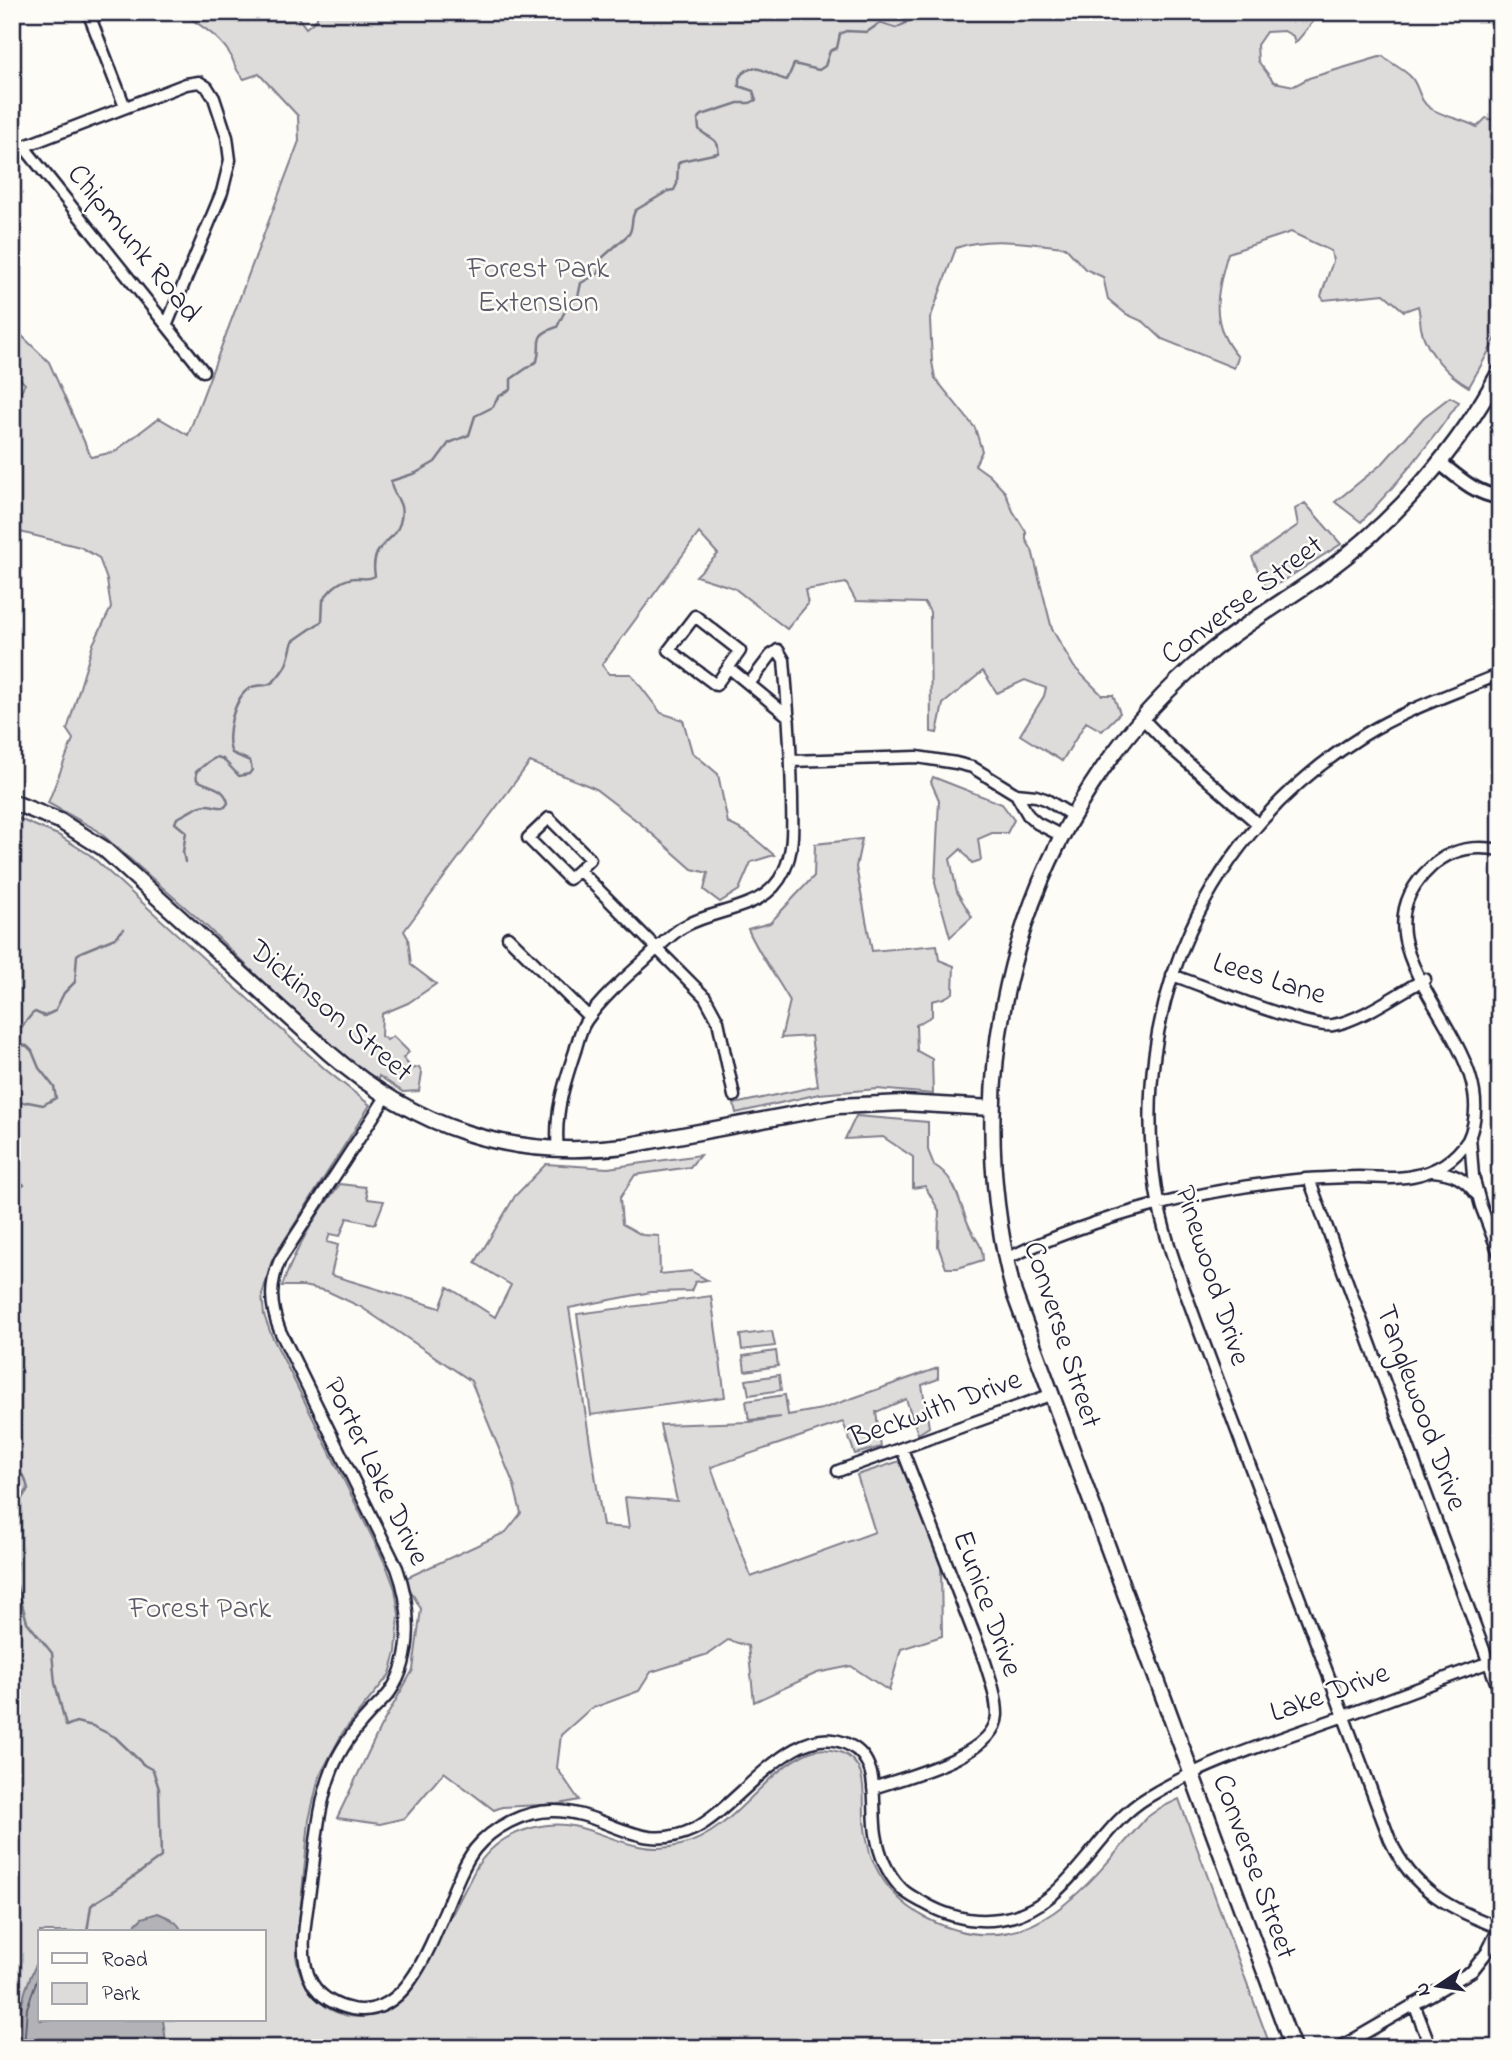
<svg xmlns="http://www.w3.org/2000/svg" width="1512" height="2060" viewBox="0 0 1512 2060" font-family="'Indie Flower',sans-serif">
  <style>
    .green { fill: #dddcdb; stroke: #807f8b; stroke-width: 2; fill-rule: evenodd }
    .water { fill: #b2b2b7; stroke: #787885; stroke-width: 2 }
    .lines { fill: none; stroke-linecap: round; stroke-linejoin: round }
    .shore { stroke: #5c5c6d; stroke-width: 2 }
    .stream { stroke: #787885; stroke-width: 2.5 }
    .minor-casing { stroke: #22223b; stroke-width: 15 }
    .tertiary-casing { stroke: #22223b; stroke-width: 18 }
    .secondary-casing { stroke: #22223b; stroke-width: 19 }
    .minor { stroke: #fdfcf7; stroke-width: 10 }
    .tertiary { stroke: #fdfcf7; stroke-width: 12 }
    .secondary { stroke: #fdfcf7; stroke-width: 14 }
    .labels { text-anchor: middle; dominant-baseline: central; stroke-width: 5; stroke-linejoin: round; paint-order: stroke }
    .street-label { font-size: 30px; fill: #22223b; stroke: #fdfcf7 }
    .park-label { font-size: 30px; fill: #5a5a6b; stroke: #fdfcf7 }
  </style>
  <rect width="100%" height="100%" fill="#fdfcf7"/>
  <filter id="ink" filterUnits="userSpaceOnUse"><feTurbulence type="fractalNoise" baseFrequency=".0143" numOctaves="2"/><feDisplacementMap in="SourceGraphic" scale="14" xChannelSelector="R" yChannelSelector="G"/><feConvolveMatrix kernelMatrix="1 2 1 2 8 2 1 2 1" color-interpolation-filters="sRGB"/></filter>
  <g filter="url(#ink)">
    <path class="green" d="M 181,12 L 294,12 L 306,28 L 317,19 L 317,12 L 1324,12 C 1311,21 1306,32 1295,43 L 1293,36 L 1284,31 L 1266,32 L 1257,45 L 1258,61 L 1274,82 L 1294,86 L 1309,78 L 1383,56 C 1391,64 1402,68 1410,76 C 1419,84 1418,100 1430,108 C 1444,117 1462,119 1477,127 L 1486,118 L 1500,122 L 1500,331 L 1469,387 C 1449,376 1426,352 1421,328 C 1420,321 1420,314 1418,306 L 1404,311 L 1384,294 L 1324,300 L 1321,296 L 1333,261 L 1331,251 L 1291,232 L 1228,253 C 1216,292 1209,325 1238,357 L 1234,368 L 1162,339 L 1144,322 L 1126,314 L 1108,299 L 1103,277 L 1085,269 L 1065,247 C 1031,244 989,235 956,248 L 930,319 L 932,362 L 935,378 L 975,428 L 982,451 L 975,465 L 989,475 L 1005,492 L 1013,511 L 1026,532 L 1026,540 L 1032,550 L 1052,629 L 1074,667 L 1102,695 L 1113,695 L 1120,713 L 1102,731 L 1086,722 L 1062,761 L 1020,735 L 1044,696 L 1046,688 L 1025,680 L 997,693 L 983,671 L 943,704 L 937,733 L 931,732 L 930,612 L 925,603 L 856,601 L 846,583 L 805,590 L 808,604 L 787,629 L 734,588 L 696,576 L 718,554 L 699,533 L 602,665 L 609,674 L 631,674 L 661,713 L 683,720 L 692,752 L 718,774 L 728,823 L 748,833 L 774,855 L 751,862 L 739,890 L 720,902 L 704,890 L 708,873 L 692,869 L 641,824 L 594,788 L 530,762 L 404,931 L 408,938 L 411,965 L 436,984 L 408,1003 L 382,1014 L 381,1036 L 387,1040 L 393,1036 L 409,1052 L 403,1058 L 412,1069 L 419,1067 L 422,1073 L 419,1091 L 403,1092 L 379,1076 L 377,1085 L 300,1018 L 203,923 L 97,830 L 48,803 L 73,739 L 67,730 L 93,644 L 111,608 L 107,580 L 99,558 L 80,547 L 12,530 L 12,406 L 25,384 L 12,371 L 12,345 L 20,334 L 49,362 L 91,457 L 114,452 L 159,418 L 188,435 L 299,141 L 298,116 L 259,74 L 244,79 C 231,66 236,61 228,51 C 216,34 198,24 181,12 Z
      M 1450,397 L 1459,402 C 1429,445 1397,484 1361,522 L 1335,502 L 1383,463 L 1424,417 Z
      M 1305,503 L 1341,544 L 1267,591 L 1252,557 L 1298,525 L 1295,509 Z
      M 933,777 L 1002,804 L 1014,820 L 1007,833 L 992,833 L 978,839 L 981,860 L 972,863 L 961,849 L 950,859 L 957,892 L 972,917 L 950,937 L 935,883 L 939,800 L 931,782 Z
      M 12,816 L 58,835 L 90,855 L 326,1070 L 370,1105 L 272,1260 L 262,1295 L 264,1315 L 271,1334 L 386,1565 L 395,1589 L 399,1614 L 396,1652 L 390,1674 L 343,1732 L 319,1777 L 309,1820 L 296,1956 C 305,2021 379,2040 416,1984 L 477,1866 C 489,1849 502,1838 522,1831 C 587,1806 618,1861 681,1845 C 734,1832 762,1772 809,1752 C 818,1748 830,1749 840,1752 C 868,1763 863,1792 864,1816 C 864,1828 867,1841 870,1853 C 880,1883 900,1904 928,1919 C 1030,1970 1087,1885 1146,1818 L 1160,1808 L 1179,1799 L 1271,2048 L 12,2048 ZM 40,1932 L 264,1932 L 264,2020 L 40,2020 Z
      M 862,839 L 856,867 L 872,951 L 937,945 L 939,960 L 954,966 L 953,993 L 944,998 L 932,1001 L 932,1016 L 916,1025 L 917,1051 L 932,1059 L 933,1094 L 877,1089 L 819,1094 L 736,1113 L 734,1104 L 818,1086 L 811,1036 L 781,1038 L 790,1001 C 776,976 759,955 748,929 L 770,923 L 814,876 L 815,844 Z
      M 856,1116 L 928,1122 L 928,1150 L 934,1165 C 959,1179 959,1207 971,1230 C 977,1241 983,1246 983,1260 L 958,1268 L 946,1268 L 938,1246 L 939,1211 L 925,1186 L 913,1188 L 913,1157 L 883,1137 L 845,1139 Z
      M 700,1155 L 690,1167 L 635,1175 L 620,1198 L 622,1224 L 642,1235 L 659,1236 L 660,1274 L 691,1271 L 707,1280 L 695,1282 L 691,1291 L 651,1292 L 569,1308 L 603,1526 L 629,1528 L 625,1497 L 677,1501 L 660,1425 L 750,1422 L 781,1417 L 749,1420 L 746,1401 L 785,1395 L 788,1415 L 822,1409 L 938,1368 L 938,1379 L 922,1385 L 929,1427 L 918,1434 L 906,1399 L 876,1412 L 881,1447 L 855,1454 L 843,1422 L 711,1467 L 751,1577 L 875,1532 L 857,1475 L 900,1461 L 941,1566 L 942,1636 L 901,1649 L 889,1691 L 851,1666 L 817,1673 L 754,1702 L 748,1646 L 728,1640 L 708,1654 L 651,1672 L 639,1691 L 590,1709 L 561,1735 L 557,1768 L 579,1800 L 559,1804 L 502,1807 L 494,1810 L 444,1772 L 405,1818 L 380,1824 L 337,1818 L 380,1728 L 413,1670 L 421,1609 L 404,1579 L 506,1532 L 521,1513 L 514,1485 L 471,1381 L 361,1307 L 327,1291 L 303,1286 L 282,1286 C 297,1245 314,1218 340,1184 L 365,1187 L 368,1199 L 384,1201 L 375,1224 L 347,1218 L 340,1236 L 330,1234 L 327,1242 L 338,1245 L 331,1275 L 440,1308 L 448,1287 L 495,1317 L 511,1285 L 475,1263 L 515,1196 L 546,1164 L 608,1168 Z
      M 711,1296 L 725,1397 L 591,1415 L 577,1314 Z
      M 772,1331 L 775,1346 L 742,1350 L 740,1335 Z
      M 776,1351 L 778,1366 L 745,1371 L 743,1356 Z
      M 779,1375 L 781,1390 L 749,1395 L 746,1380 Z"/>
    <path class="water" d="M 158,1913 C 168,1917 179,1922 182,1932 L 110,1932 L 132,1928 L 142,1918 Z
      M 40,1958 L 40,2020 L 163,2020 L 167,2048 L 17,2048 C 18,2015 23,1986 40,1958 Z"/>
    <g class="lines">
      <path class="shore" d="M 24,2048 L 27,2008 L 40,1971"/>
      <path class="stream" d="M 931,12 L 938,15 L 945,12
        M 185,862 L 183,852 L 186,832 L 175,823 L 177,818 C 186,815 197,805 206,805 C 214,805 218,808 225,807 L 228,803 C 225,787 210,787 197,780 L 196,772 L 208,762 L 217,757 L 223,759 L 239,776 L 249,774 L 252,770 L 250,761 L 232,753 C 224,738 234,696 250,688 C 259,683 266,689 275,680 C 290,663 287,661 293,641 L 322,621 L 323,600 C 331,588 343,578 357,578 C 365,578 368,580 375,576 C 369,543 394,544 400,523 C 407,500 390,495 391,481 L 416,473 L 435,462 L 449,443 L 469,435 L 475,416 L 493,407 L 498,397 L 511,389 L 511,379 L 537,361 C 543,342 530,336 557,327 L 564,313 L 578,297 L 581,283 L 599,273 L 602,258 L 629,234 C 634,226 630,217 636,210 L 668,191 L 674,190 L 677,184 L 678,164 L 681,161 L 718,153 C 721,138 706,138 699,129 L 698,119 L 702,115 L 738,103 L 750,103 L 756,100 L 753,91 L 739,86 L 739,78 C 754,56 771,78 787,80 L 794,64 L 819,70 L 825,66 L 830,51 L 837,48 L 840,34 L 846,31 L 867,32 L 880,23 L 896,28 L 904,24 L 917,12
        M 12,1039 L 32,1014 L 35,1012 L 44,1016 L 55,1011 L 64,993 L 75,982 L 77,955 L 81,952 L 115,938 L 124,929
        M 12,1043 L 27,1046 L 32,1051 L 39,1068 L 54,1087 L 56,1098 L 43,1105 L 28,1102 L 12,1104
        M 12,1175 L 24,1185 L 12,1193
        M 12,1465 L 25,1478 L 28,1489 L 12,1513
        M 12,1556 L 17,1564 L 15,1579 L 27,1622 L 52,1653 L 55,1683 L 66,1726 L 76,1722 L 93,1726 L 115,1737 L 144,1765 L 153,1770 L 159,1789 L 161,1857 L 120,1887 L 94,1903 L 91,1906 L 87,1932"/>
      <defs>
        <path id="minor" d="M 88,12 L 125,107
          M 24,147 L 203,371
          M 12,151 L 186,84 L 199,82 L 207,87 L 214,98 L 227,137 L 230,160 L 222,192 L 167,324
          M 695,616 L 740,651 L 716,685 L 669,650 Z
          M 728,667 L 789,717
          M 1500,674 C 1455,693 1406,709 1364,735 C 1206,833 1128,1006 1156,1190 C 1163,1237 1182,1282 1198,1327 L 1390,1840 C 1414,1892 1450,1908 1500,1928
          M 1143,719 L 1171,748 L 1258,824
          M 791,761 L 917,757 L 956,763 L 972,767 L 1016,794 L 1028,815 L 1037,823 L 1062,836
          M 1016,794 L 1036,796 L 1045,799 L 1073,816
          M 579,870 L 590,859 L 549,818 L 528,838 L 569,879 L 579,870 L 705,997 L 718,1021 L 734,1096
          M 508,937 L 589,1017
          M 1172,975 C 1202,985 1308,1029 1333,1025 C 1362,1020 1398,993 1425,979
          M 386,1097 L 280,1260 C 269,1284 270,1306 280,1331 L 397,1568 C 411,1606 414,1657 390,1692 C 384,1700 377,1706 370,1713 C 354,1730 340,1749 332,1770 C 316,1810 316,1854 309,1896 C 305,1923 298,1958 312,1983 C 320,1997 336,2006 352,2009 C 424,2023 442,1891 475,1849 C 493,1827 524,1811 552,1811 C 606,1810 638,1856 694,1829 C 739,1807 795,1716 849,1745 C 882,1761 871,1804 876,1834 C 879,1853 887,1873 900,1887 C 907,1895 915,1898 924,1903 C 948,1917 972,1923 1000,1919 C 1071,1909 1092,1830 1148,1797 C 1202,1764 1271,1742 1330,1721 C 1383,1702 1434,1682 1487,1663
          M 1470,1137 L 1473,1176 L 1481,1206 L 1500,1256
          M 558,1150 C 554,1115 564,1084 575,1051 C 578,1041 580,1030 586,1021 C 602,998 624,979 645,960 C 658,948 670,934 685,926 C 719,907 766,911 784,871 C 795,848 792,822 792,798 C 791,751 788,706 784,660 L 778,650 L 771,655 L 749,684
          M 1433,1171 C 1453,1173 1464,1178 1476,1194
          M 1309,1179 L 1500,1693
          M 1006,1259 C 1096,1215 1207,1188 1306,1179 C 1324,1178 1342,1177 1359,1177 C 1377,1177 1395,1180 1412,1176 C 1436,1172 1455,1160 1468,1140 C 1512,1045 1338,952 1431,867 C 1450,849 1475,845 1500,850
          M 838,1471 L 1050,1395
          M 873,1788 C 905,1777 995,1756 997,1715 C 997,1697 990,1678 985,1662 L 902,1449
          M 1414,2004 L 1431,2048
          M 1339,2048 L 1472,1971 L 1487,1952 L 1499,1928"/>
        <path id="tertiary" d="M 1439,462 C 1458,477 1475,494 1500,497"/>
        <path id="secondary" d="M 12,802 L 60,821 L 103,848 L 329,1053 C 415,1128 511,1160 624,1146 L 838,1106 L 904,1103 L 992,1108
          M 1293,2048 L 1014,1293 C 953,1060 1022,809 1209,653 C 1246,623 1286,600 1324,573 C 1396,520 1458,450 1500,371"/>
      </defs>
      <use href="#minor" class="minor-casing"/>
      <use href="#tertiary" class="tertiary-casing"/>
      <use href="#secondary" class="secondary-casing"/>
      <use href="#minor" class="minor"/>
      <use href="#tertiary" class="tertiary"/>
      <use href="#secondary" class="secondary"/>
    </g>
  </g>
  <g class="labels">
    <g class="street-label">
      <text transform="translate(133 244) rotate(51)">Chipmunk Road</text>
      <text transform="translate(1243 601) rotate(-37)">Converse Street</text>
      <text transform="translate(1269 980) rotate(17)">Lees Lane</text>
      <text transform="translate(330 1012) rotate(40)">Dickinson Street</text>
      <text transform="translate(1211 1276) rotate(72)">Pinewood Drive</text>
      <text transform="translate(1061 1335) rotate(72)">Converse Street</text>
      <text transform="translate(1420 1408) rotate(70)">Tanglewood Drive</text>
      <text transform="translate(936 1410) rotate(-20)">Beckwith Drive</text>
      <text transform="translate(375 1472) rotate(64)">Porter Lake Drive</text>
      <text transform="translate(986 1604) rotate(70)">Eunice Drive</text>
      <text transform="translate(1330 1694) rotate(-20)">Lake Drive</text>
      <text transform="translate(1253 1867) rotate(70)">Converse Street</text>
    </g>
    <g class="park-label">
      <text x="538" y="270">Forest Park<tspan x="538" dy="34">Extension</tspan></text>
      <text x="200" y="1610">Forest Park</text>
    </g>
  </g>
  <rect width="1512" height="2060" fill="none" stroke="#fdfcf7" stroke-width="42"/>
  <rect x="21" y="21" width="1470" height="2018" fill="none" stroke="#22223b" stroke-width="2.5" filter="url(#ink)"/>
  <rect x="38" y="1930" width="228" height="91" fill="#fdfcf7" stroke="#a5a5ac" stroke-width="2"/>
  <rect x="52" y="1953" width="35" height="10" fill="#fdfcf7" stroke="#a5a5ac" stroke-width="2"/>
  <text x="102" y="1966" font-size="21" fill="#22223b">Road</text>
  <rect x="52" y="1983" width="35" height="21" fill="#dddcdb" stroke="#a5a5ac" stroke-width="2"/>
  <text x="102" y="2000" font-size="21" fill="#22223b">Park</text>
  <g transform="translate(1438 1986) rotate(257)" stroke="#fdfcf7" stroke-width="5" paint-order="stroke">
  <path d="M0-5L12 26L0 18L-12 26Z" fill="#22223b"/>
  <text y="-10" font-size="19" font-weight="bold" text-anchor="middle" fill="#22223b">N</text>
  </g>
</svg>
